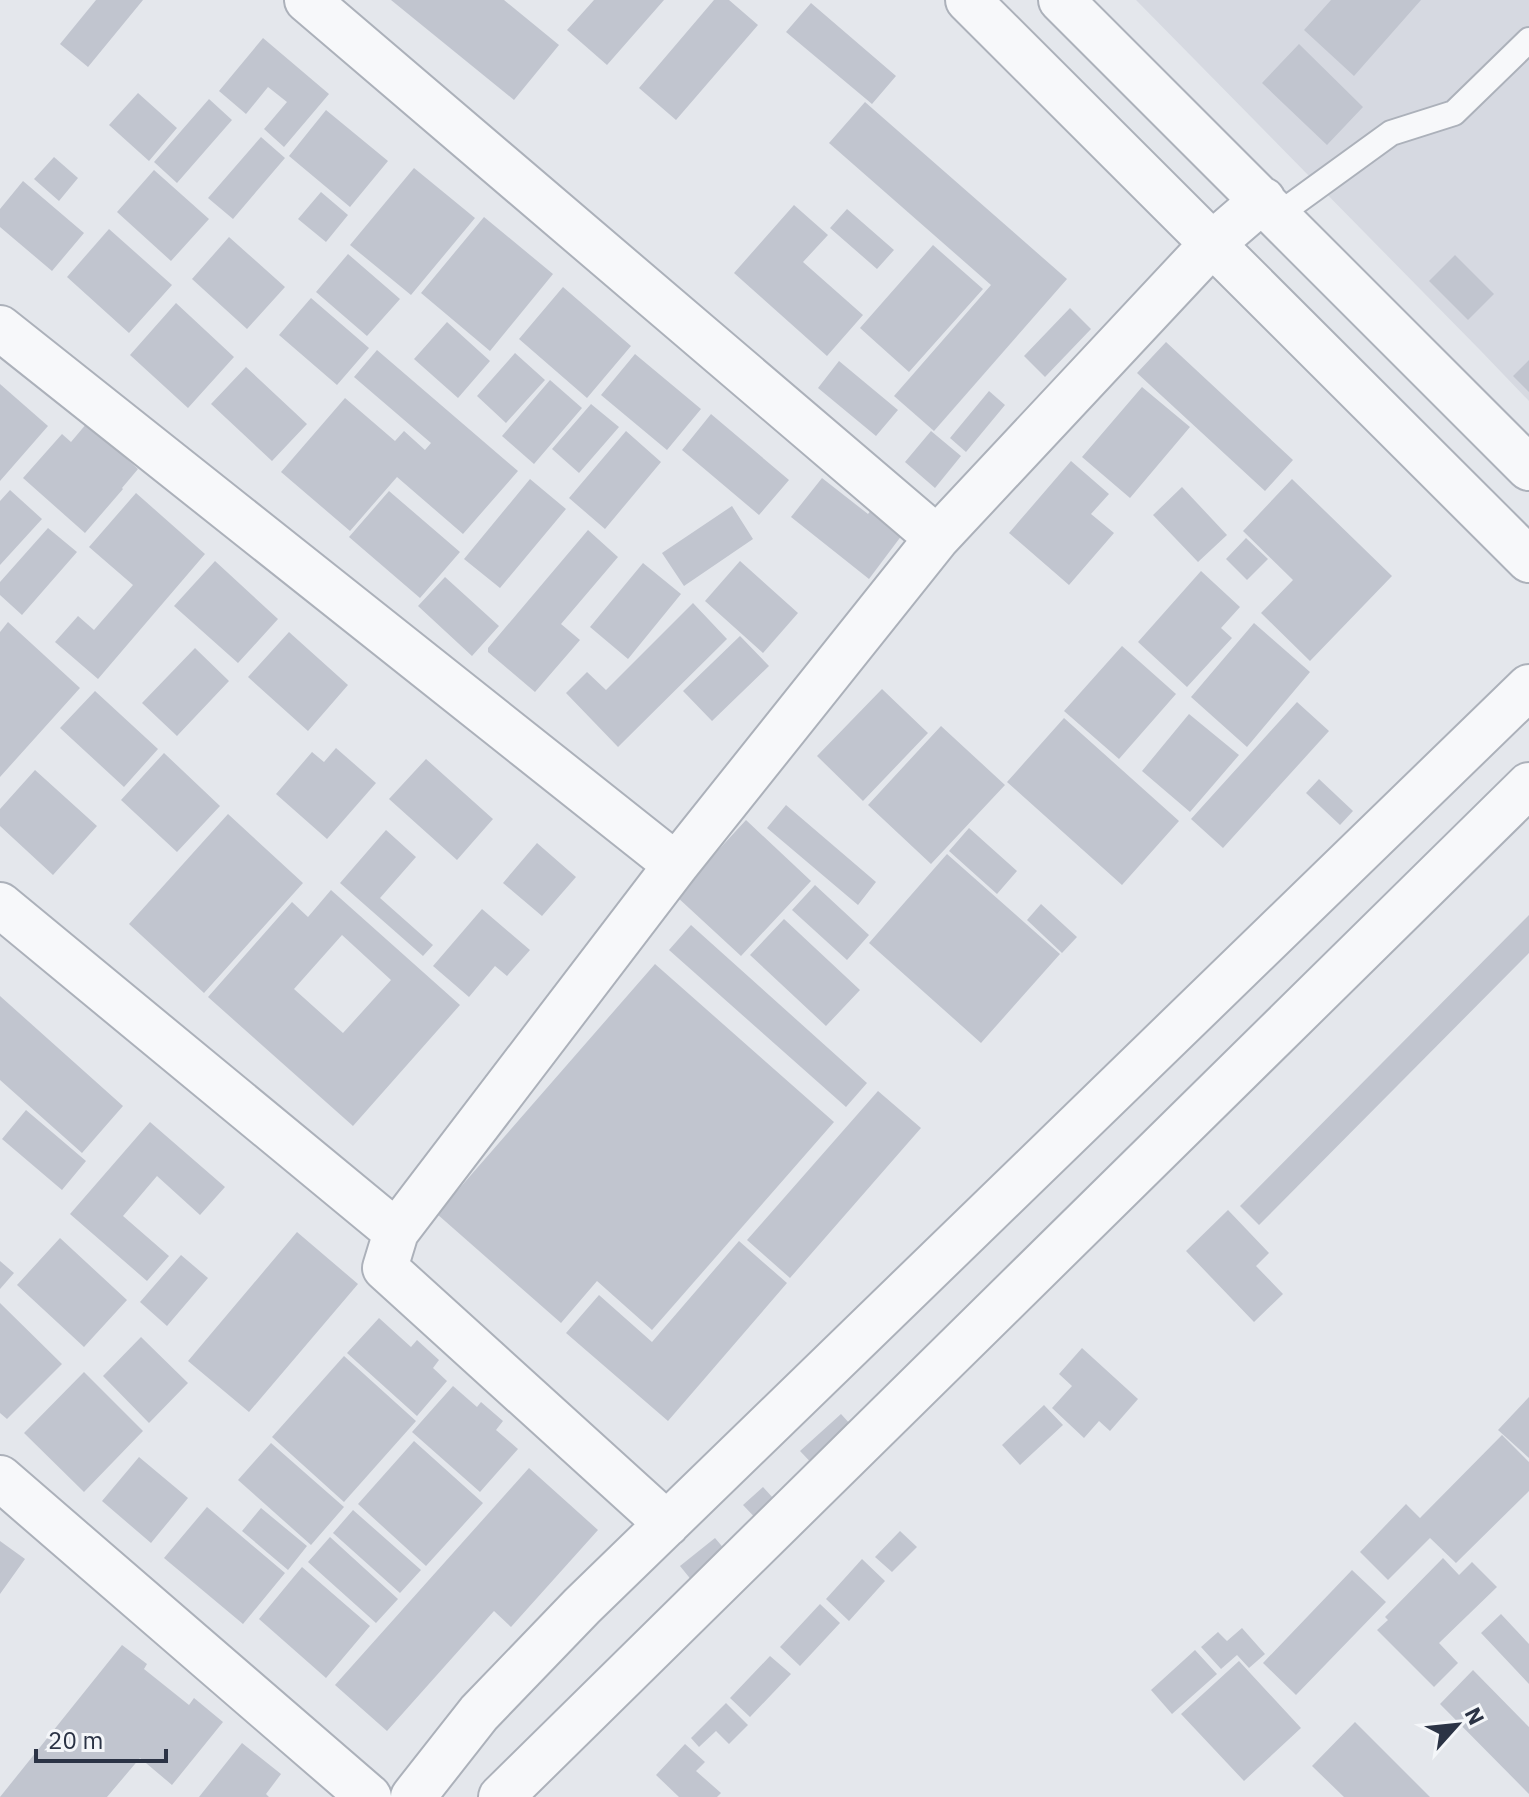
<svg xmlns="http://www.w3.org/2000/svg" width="1529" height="1797" viewBox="0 0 1529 1797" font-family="'IBM Plex Sans',sans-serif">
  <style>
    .built { fill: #d6d9e1 }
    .building { fill: #c1c5cf; fill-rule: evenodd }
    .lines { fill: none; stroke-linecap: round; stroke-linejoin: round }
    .lane-casing { stroke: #acb1ba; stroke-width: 28 }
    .street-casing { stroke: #acb1ba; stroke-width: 48 }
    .lane { stroke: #f7f8fa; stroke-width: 24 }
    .street { stroke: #f7f8fa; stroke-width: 44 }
  </style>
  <rect width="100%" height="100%" fill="#e4e7ec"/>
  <path class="built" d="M 1136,0 L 1529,0 L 1529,401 L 1480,350 Z"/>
  <path class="building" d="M 96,0 L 143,0 L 88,67 L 60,44 Z
    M 391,0 L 504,0 L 559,45 L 514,100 Z
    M 594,0 L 664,0 L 607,65 L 567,30 Z
    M 714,0 L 729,0 L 758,25 L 676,120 L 639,88 Z
    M 1331,0 L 1421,0 L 1354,76 L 1304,30 Z
    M 811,3 L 896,76 L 872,104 L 786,32 Z
    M 263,38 L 329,94 L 284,147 L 264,129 L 287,102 L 268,87 L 246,114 L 219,91 Z
    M 1299,44 L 1363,107 L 1327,145 L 1262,83 Z
    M 138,93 L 177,128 L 149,161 L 109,125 Z
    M 209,99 L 232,120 L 177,183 L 154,162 Z
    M 865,102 L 1067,279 L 934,431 L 894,396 L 991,285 L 829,143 Z
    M 326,110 L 388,161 L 350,207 L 289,156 Z
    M 261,137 L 285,158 L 233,219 L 208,198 Z
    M 54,157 L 78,178 L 59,201 L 34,179 Z
    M 414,168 L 475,218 L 411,295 L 350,245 Z
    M 154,170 L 209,219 L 171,261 L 117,212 Z
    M 23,181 L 84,233 L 52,271 L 0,227 L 0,209 Z
    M 321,192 L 348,215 L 326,242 L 298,219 Z
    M 794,205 L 828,235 L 803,262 L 863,315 L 827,356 L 734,273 Z
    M 847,209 L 894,250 L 877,269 L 830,228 Z
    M 484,217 L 553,274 L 490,351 L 421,293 Z
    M 109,229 L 172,285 L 129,333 L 67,277 Z
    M 229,237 L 285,287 L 247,329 L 192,279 Z
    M 933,245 L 983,289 L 909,372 L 860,328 Z
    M 348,254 L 400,299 L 367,336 L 316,292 Z
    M 1455,255 L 1494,294 L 1468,320 L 1429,281 Z
    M 563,287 L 631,346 L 587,398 L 519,339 Z
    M 311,298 L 369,348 L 337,385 L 279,335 Z
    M 176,303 L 234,357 L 188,408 L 130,355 Z
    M 1070,308 L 1091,329 L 1045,377 L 1024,356 Z
    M 447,322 L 490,361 L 458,398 L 414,359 Z
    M 1166,342 L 1293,460 L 1265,491 L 1137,373 Z
    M 377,350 L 518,471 L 463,534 L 397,477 L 350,531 L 281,472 L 345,398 L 395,441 L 404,431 L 425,450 L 431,443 L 354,377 Z
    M 515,353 L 545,380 L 506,423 L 477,396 Z
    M 635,354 L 701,409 L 667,450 L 601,395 Z
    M 1529,360 L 1529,392 L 1513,376 Z
    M 839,361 L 898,410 L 876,436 L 818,388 Z
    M 246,367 L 307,424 L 272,461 L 211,404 Z
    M 550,380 L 582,408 L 534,464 L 502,436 Z
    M 0,384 L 48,426 L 0,481 Z
    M 1142,387 L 1190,427 L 1130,498 L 1082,457 Z
    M 989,391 L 1005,405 L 966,452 L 950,438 Z
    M 591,404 L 619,427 L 579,473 L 552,449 Z
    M 711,414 L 789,480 L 759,515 L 682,450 Z
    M 87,423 L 138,469 L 122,488 L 123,489 L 85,533 L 23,478 L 62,434 L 71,442 Z
    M 626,431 L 661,462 L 605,529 L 569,498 Z
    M 931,431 L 961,456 L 935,488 L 905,462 Z
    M 1071,461 L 1109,494 L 1091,514 L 1114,533 L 1069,585 L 1009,533 Z
    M 822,478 L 868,514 L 877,503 L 908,527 L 869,579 L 791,517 Z
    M 530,479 L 566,509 L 500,588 L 464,559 Z
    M 1292,479 L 1392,576 L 1310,661 L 1261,613 L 1293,580 L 1243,531 Z
    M 1182,487 L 1227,535 L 1198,562 L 1153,515 Z
    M 10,490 L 42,519 L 0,565 L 0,501 Z
    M 389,491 L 460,552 L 420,598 L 349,537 Z
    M 136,493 L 205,554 L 98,679 L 55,642 L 78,616 L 94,630 L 133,585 L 89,547 Z
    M 732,506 L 753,539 L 684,586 L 662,553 Z
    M 48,528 L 77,552 L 22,615 L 0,595 L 0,582 Z
    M 588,530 L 618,557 L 561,624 L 580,640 L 535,692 L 488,652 L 488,648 Z
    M 1246,538 L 1268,559 L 1247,580 L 1226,559 Z
    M 215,561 L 278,619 L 238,663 L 174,606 Z
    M 740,561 L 798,613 L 763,653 L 705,601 Z
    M 643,563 L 681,594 L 628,659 L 590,627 Z
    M 1201,571 L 1240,607 L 1221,628 L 1232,638 L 1187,687 L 1138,642 Z
    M 445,577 L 499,626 L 472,656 L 418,606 Z
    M 693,603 L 727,639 L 618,747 L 566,693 L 587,672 L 606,690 Z
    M 8,622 L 80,688 L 0,777 L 0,632 Z
    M 1254,623 L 1310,672 L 1247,747 L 1191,697 Z
    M 289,632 L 348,685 L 308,731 L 248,677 Z
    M 740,636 L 769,666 L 712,721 L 683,691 Z
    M 1122,646 L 1176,694 L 1119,759 L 1064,711 Z
    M 195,648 L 229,681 L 177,736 L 142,703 Z
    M 882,689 L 928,733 L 863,801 L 817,756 Z
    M 95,691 L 158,749 L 124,787 L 60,728 Z
    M 1297,702 L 1329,731 L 1223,848 L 1191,819 Z
    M 1189,714 L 1239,755 L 1190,812 L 1142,771 Z
    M 1064,718 L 1179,821 L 1122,885 L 1007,782 Z
    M 941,726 L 1005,785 L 931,864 L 868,805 Z
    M 336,748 L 376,783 L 327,839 L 276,794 L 312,752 L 324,762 Z
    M 164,753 L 220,806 L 177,852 L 121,800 Z
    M 426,759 L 493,819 L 457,860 L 389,799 Z
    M 35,770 L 97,826 L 53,875 L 0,826 L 0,809 Z
    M 1319,779 L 1353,811 L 1340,825 L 1306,793 Z
    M 786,805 L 876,882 L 858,905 L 767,828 Z
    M 228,814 L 303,883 L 204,993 L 129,924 Z
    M 746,820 L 811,881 L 741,956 L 676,896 Z
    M 969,828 L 1017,871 L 997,894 L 949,851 Z
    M 386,830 L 416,857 L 380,898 L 433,945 L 423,956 L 340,883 Z
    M 537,843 L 576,877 L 542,916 L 503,883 Z
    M 947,854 L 1060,954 L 981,1043 L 869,943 Z
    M 815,885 L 869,935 L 847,960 L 792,910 Z
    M 331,890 L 460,1005 L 353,1126 L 208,997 L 292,902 L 308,917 ZM 342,935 L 391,980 L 343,1033 L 294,989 Z
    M 1041,904 L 1077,937 L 1062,953 L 1027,920 Z
    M 482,909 L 530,950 L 507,976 L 495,966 L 469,997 L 433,966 Z
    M 1529,915 L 1529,953 L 1259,1225 L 1240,1206 Z
    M 784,919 L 860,990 L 826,1026 L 750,955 Z
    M 691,925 L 867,1083 L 846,1107 L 669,950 Z
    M 655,964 L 834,1122 L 652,1330 L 597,1281 L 561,1323 L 437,1214 Z
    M 0,996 L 123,1106 L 82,1153 L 0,1080 Z
    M 878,1091 L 921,1128 L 790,1278 L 747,1240 Z
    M 26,1110 L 86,1161 L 62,1190 L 2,1139 Z
    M 150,1122 L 225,1187 L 200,1215 L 157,1176 L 123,1216 L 169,1256 L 147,1281 L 70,1214 Z
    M 1228,1210 L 1269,1253 L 1256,1266 L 1283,1294 L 1254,1322 L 1186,1251 Z
    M 297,1232 L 358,1284 L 249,1412 L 188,1361 Z
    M 60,1238 L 127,1300 L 84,1347 L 17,1285 Z
    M 739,1241 L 787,1283 L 668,1421 L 566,1333 L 599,1295 L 652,1342 Z
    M 181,1255 L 208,1278 L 167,1326 L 140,1302 Z
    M 0,1261 L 14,1273 L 0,1289 Z
    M 0,1303 L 62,1364 L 7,1419 L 0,1413 Z
    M 379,1318 L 411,1347 L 417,1340 L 439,1360 L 433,1368 L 447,1381 L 417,1416 L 347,1353 Z
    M 141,1337 L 188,1383 L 149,1423 L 103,1376 Z
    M 1082,1348 L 1138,1399 L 1110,1431 L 1099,1421 L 1084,1438 L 1052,1408 L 1072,1386 L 1059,1374 Z
    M 344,1356 L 416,1421 L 344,1502 L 272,1437 Z
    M 84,1372 L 143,1431 L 84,1492 L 24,1433 Z
    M 453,1386 L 477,1407 L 481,1402 L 503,1421 L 496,1430 L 518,1449 L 480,1492 L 412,1432 Z
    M 1529,1397 L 1529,1458 L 1498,1430 Z
    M 1044,1405 L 1063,1425 L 1020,1465 L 1002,1445 Z
    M 841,1414 L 861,1436 L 821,1473 L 800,1451 Z
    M 1502,1435 L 1529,1462 L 1529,1491 L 1456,1563 L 1430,1538 L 1388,1580 L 1360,1552 L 1406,1504 L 1420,1518 Z
    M 414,1441 L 483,1503 L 426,1566 L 358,1504 Z
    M 271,1443 L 344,1507 L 311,1545 L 238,1480 Z
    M 139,1457 L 188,1498 L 151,1543 L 102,1501 Z
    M 529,1468 L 598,1530 L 511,1627 L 494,1611 L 387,1731 L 335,1685 Z
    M 763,1487 L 784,1510 L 765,1528 L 743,1505 Z
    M 207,1507 L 285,1573 L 243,1624 L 164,1558 Z
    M 261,1508 L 307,1546 L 288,1570 L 242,1531 Z
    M 353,1510 L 421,1570 L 400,1593 L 333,1533 Z
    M 900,1531 L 917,1547 L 892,1572 L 875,1557 Z
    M 330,1537 L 398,1599 L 376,1623 L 308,1562 Z
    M 715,1538 L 732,1558 L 697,1587 L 680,1566 Z
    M 0,1541 L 25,1559 L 0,1594 Z
    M 1443,1558 L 1459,1575 L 1472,1562 L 1497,1587 L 1439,1643 L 1458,1663 L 1434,1687 L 1377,1630 L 1388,1620 L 1385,1617 Z
    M 862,1559 L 885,1581 L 849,1621 L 826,1599 Z
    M 302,1567 L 370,1626 L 326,1678 L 259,1619 Z
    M 1352,1570 L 1386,1602 L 1296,1695 L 1263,1663 Z
    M 820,1604 L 840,1623 L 800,1666 L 780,1647 Z
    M 1501,1614 L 1529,1644 L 1529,1684 L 1481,1633 Z
    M 1242,1628 L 1265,1654 L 1249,1668 L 1237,1655 L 1221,1669 L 1201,1647 L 1218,1632 L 1227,1641 Z
    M 122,1645 L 147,1664 L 144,1669 L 189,1705 L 194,1698 L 223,1722 L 172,1785 L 140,1758 L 107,1797 L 0,1797 Z
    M 1195,1650 L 1217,1674 L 1172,1714 L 1151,1690 Z
    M 770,1656 L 791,1674 L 750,1717 L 730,1698 Z
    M 1239,1661 L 1301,1728 L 1244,1781 L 1181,1714 Z
    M 1473,1670 L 1529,1727 L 1529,1794 L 1440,1704 Z
    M 726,1703 L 748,1725 L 729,1744 L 716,1731 L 699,1747 L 691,1738 Z
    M 1355,1722 L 1430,1797 L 1344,1797 L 1312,1766 Z
    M 242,1743 L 281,1774 L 266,1794 L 269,1797 L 199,1797 Z
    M 685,1744 L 705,1762 L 696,1771 L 721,1793 L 717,1797 L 679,1797 L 656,1775 Z"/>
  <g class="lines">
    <defs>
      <path id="lane" d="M 1278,215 L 1391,133 L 1454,113 L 1529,40"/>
      <path id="street" d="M 307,0 L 937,538
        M 968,0 L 1529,560
        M 1061,0 L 1529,468
        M 0,328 L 676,865
        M 0,905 L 396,1232
        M 0,1478 L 369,1797
        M 667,1524 L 385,1268 L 396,1232 L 676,865 L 937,538 L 1212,244 L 1263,200
        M 413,1797 L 479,1713 L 582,1606 L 1529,687
        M 501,1797 L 1529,785"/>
    </defs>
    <use href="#lane" class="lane-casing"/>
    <use href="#street" class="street-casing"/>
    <use href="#lane" class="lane"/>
    <use href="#street" class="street"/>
  </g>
  <g transform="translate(1457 1725) rotate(63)" stroke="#f4f6f9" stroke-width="6" paint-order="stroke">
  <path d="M0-6L14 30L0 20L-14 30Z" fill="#2b3345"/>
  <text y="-12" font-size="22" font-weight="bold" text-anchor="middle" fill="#2b3345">N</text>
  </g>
  <path d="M36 1749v12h130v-12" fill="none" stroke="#2b3345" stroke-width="4"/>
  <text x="48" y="1749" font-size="24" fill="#2b3345" stroke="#f4f6f9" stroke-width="6" paint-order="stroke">20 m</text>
</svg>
